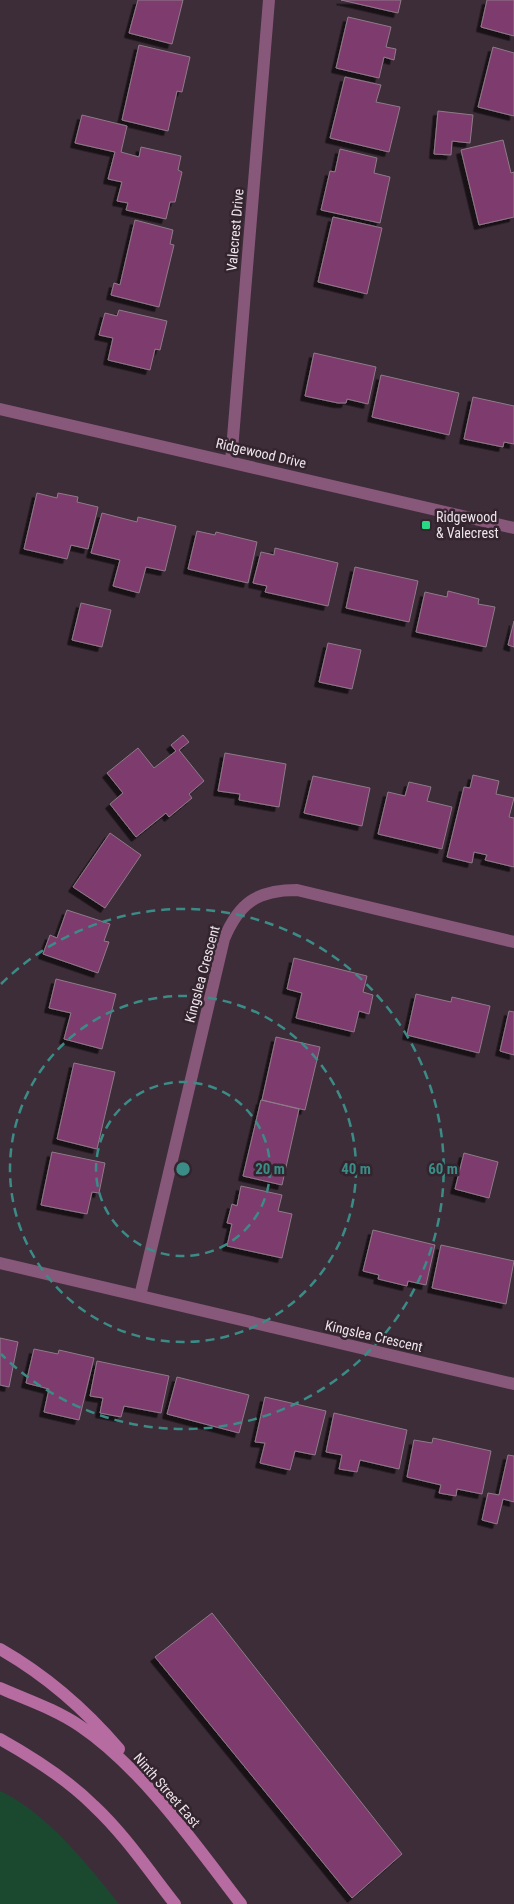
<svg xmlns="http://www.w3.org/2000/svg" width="514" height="1904" viewBox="0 0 514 1904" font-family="'Roboto Condensed',sans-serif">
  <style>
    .green { fill: #1b492f }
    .building { fill: #7e3a6d; stroke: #8e7b88; filter: url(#shadow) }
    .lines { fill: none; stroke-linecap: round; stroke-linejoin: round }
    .minor { stroke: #88587a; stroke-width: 12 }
    .secondary { stroke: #b66ba1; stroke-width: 12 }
    .ring { fill: none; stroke: #3b8c87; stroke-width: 2.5; stroke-dasharray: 9 6 }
    .poi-dot { fill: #27d885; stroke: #33242e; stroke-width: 2 }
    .labels { text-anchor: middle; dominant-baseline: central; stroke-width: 5; stroke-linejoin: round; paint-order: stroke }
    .street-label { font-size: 14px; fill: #ede3ea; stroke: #33242e }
    .poi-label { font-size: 14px; fill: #ede3ea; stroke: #33242e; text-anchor: start }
    .centre { fill: #3b8c87; stroke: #33242e; stroke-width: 2.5 }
    .ring-label { font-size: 15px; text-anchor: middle; font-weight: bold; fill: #3b8c87; stroke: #33242e; stroke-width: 5; stroke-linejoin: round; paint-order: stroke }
  </style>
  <defs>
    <filter id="shadow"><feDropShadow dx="-4.5" dy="4.5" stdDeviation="0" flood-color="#0009"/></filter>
  </defs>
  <rect width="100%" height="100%" fill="#3d2d38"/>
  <path class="green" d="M 0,1791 C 46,1812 88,1865 119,1904 L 0,1904 Z"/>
  <path class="building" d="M 138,0 L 183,0 L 172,44 L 129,33 Z
    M 341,0 L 401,0 L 398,13 Z
    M 487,0 L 514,0 L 514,36 L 481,27 Z
    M 348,17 L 391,27 L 386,47 L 396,49 L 394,60 L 384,57 L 379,78 L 336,68 Z
    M 139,45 L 190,57 L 182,92 L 177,91 L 168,131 L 122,120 Z
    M 493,47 L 514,53 L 514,116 L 478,107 Z
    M 345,77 L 381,85 L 376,102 L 400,107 L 389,152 L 330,138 Z
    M 438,111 L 473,115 L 470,143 L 452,141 L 451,155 L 434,154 Z
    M 82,115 L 127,126 L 121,152 L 139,157 L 141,147 L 181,156 L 178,170 L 182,172 L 175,202 L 170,202 L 166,219 L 126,210 L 128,203 L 117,201 L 122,182 L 108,179 L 115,152 L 75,143 Z
    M 503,140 L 511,173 L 514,172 L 514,217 L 479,225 L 461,150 Z
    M 340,149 L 377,158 L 374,173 L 390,177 L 380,223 L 321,210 L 330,171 L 335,172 Z
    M 333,217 L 382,228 L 367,294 L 318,282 Z
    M 135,220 L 173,230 L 170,244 L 174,245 L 159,307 L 111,295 L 114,283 L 120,285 Z
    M 119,310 L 167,321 L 160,350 L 155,349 L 150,370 L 108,360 L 113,338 L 99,335 L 105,313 L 117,316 Z
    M 314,353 L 376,367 L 368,404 L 347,399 L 346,403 L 338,403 L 305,396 Z
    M 381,375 L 459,393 L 449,435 L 372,417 Z
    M 473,397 L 514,406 L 514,444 L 504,442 L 503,447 L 464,439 Z
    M 37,493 L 57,498 L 58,493 L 78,497 L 77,502 L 98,507 L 88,549 L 71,545 L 67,559 L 24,549 Z
    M 102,513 L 137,522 L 138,517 L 176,526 L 165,571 L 146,567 L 139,593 L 113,586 L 120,560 L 91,553 Z
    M 197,531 L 215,535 L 216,532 L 257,542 L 248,583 L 188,569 Z
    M 275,548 L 338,563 L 328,606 L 265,592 L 267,586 L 253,583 L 261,552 L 274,555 Z
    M 355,567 L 418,581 L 409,622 L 346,608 Z
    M 448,591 L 479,599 L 478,604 L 495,607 L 486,647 L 416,632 L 425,592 L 447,597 Z
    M 81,603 L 111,610 L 102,647 L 72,640 Z
    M 514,621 L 514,647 L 508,645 Z
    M 328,643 L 361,650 L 352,689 L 319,682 Z
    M 183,735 L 189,742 L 179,750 L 204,781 L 189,794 L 192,798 L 169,817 L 166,813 L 136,837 L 110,804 L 123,793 L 107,773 L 138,748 L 154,768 L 176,751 L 171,745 Z
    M 225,753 L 286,764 L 279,807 L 239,800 L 240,794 L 218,791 Z
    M 473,775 L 499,781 L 496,794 L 514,798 L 509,817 L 514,818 L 514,867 L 485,860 L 487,855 L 474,852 L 472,863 L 447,857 L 464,787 L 470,788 Z
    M 313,776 L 370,788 L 362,826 L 304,813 Z
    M 409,782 L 431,787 L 427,801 L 452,807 L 442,849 L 378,834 L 388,792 L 405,796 Z
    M 110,833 L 141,855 L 105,908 L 73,887 Z
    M 67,910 L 110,924 L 104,941 L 109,942 L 98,973 L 43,954 L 50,935 L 57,938 Z
    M 294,958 L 367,976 L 363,992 L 373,995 L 369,1014 L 359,1011 L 354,1032 L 296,1018 L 302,993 L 287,989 Z
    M 56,979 L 116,994 L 102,1049 L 64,1039 L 71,1013 L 49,1008 Z
    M 416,994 L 451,1002 L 452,997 L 490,1006 L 479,1053 L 407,1035 Z
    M 509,1011 L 514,1012 L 514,1055 L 500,1051 Z
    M 276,1037 L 320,1047 L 305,1110 L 262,1100 Z
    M 74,1063 L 115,1072 L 97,1149 L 57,1139 Z
    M 261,1100 L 299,1109 L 282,1185 L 243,1176 Z
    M 52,1152 L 105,1163 L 99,1193 L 92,1192 L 87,1214 L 41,1205 Z
    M 464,1153 L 498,1162 L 489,1198 L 455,1189 Z
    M 241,1186 L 282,1195 L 278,1211 L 292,1214 L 282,1258 L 227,1246 L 232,1224 L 227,1223 L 232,1204 L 237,1206 Z
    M 373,1230 L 435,1245 L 426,1285 L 408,1281 L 407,1286 L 378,1279 L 379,1275 L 363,1271 Z
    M 441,1245 L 514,1261 L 506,1304 L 432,1288 Z
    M 0,1338 L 18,1342 L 9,1387 L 0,1385 Z
    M 34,1349 L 58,1354 L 59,1350 L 94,1358 L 79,1420 L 44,1412 L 49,1389 L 26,1383 Z
    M 97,1361 L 169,1376 L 161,1413 L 124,1406 L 121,1417 L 100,1413 L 103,1398 L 90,1396 Z
    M 177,1377 L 249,1395 L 239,1433 L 167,1414 Z
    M 265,1397 L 326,1411 L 315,1455 L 295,1451 L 290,1470 L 260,1463 L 265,1443 L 255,1442 Z
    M 334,1413 L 407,1430 L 399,1469 L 360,1460 L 357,1472 L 339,1469 L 342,1455 L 326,1452 Z
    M 433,1438 L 491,1451 L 482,1494 L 457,1489 L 456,1496 L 439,1493 L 441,1485 L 407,1477 L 414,1440 L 432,1443 Z
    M 508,1455 L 514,1456 L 514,1502 L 503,1499 L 497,1524 L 482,1520 L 488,1493 L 499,1495 Z
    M 212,1613 L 402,1854 L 352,1898 L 155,1657 Z"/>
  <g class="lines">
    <path class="minor" d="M 0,409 L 514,528
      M 231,462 L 269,0
      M 0,1263 L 514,1384
      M 140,1296 L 224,939 C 239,903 257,890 297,890 L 514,942"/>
    <path class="secondary" d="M 0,1649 C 47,1676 84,1708 119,1749
      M 0,1688 C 27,1700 55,1709 80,1726 C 142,1768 195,1844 241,1904
      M 0,1739 C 34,1758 67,1779 94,1806 C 125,1835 149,1871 175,1904"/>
  </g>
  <g class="ring">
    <circle cx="183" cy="1169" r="87"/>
    <circle cx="183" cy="1169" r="173"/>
    <path d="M1 984A260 260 0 1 1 1 1354"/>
  </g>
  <rect class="poi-dot" x="421" y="520" width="10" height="10" rx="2.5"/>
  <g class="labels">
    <g class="street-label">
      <text transform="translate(235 230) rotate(-85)">Valecrest Drive</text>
      <text transform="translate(261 453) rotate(13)">Ridgewood Drive</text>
      <text transform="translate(202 974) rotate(-75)">Kingslea Crescent</text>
      <text transform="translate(374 1336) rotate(13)">Kingslea Crescent</text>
      <text transform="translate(167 1790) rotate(49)">Ninth Street East</text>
    </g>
    <g class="poi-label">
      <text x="436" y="517">Ridgewood<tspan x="436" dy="16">&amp; Valecrest</tspan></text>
    </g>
  </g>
  <circle cx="183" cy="1169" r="8" class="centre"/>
  <g class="ring-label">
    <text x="270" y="1174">20 m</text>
    <text x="356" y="1174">40 m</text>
    <text x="443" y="1174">60 m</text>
  </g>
</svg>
